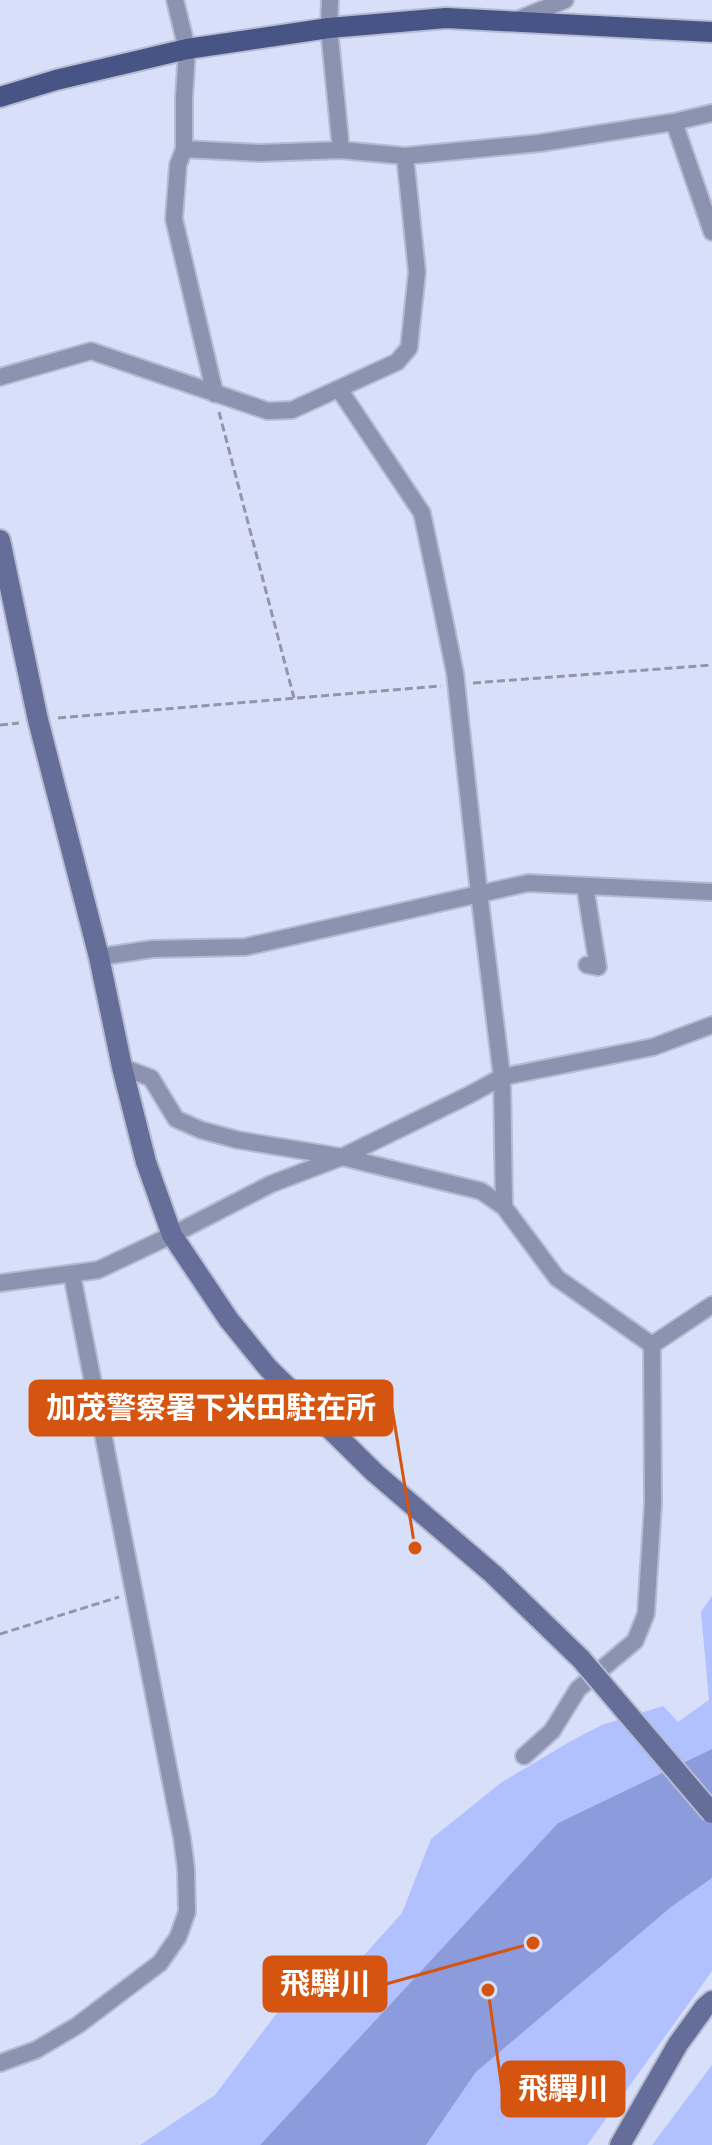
<svg xmlns="http://www.w3.org/2000/svg" width="712" height="2145" viewBox="0 0 712 2145" font-family="Inter,'Noto Sans JP',sans-serif">
  <style>
    .green { fill: #b1c0ff }
    .water { fill: #8c9bdc }
    .lines { fill: none; stroke-linecap: round; stroke-linejoin: round }
    .street-casing { stroke: #b5bbd1; stroke-width: 20 }
    .secondary-casing { stroke: #b5bbd1; stroke-width: 24 }
    .primary-casing { stroke: #b5bbd1; stroke-width: 24 }
    .path { stroke: #9196a9; stroke-width: 3; stroke-dasharray: 8 4; stroke-linecap: butt }
    .street { stroke: #8c93b0; stroke-width: 16 }
    .secondary { stroke: #656e98; stroke-width: 20 }
    .primary { stroke: #495486; stroke-width: 20 }
    .secondary-bridge-casing { stroke: #b5bbd1; stroke-width: 24; stroke-linecap: butt }
    .secondary-bridge { stroke: #656e98; stroke-width: 20 }
    .leader { fill: none; stroke: #d55410; stroke-width: 3 }
    .callout-dot { fill: #d55410; stroke: #d8dff8; stroke-width: 3 }
    .callout { fill: #d55410; stroke: #d55410; stroke-width: 3 }
    .callout-label { font-size: 30px; text-anchor: middle; font-weight: bold; fill: #fff }
  </style>
  <rect width="100%" height="100%" fill="#d8dff8"/>
  <path class="green" d="M 712,1596 L 712,1749 L 558,1823 L 260,2145 L 140,2145 L 215,2095 L 280,2009 L 341,1981 L 402,1913 L 431,1839 L 502,1782 L 571,1741 L 602,1725 L 663,1706 L 678,1722 L 709,1700 L 701,1612 Z
    M 712,1878 L 712,1971 L 587,2145 L 426,2145 L 476,2072 L 670,1908 Z
    M 712,2065 L 712,2145 L 652,2145 Z"/>
  <path class="water" d="M 712,1749 L 712,1878 L 670,1908 L 476,2072 L 426,2145 L 260,2145 L 558,1823 Z"/>
  <g class="lines">
    <defs>
      <path id="street" d="M 175,0 L 187,49 L 184,98 L 184,149 L 178,165 L 174,219 L 215,394
        M 330,0 L 329,28 L 341,150
        M 517,20 L 565,0
        M 674,122 L 712,232
        M 184,149 L 259,153 L 341,150 L 405,156 L 540,143 L 674,122 L 712,113
        M 0,377 L 91,351 L 268,411 L 292,410 L 397,362 L 409,348 L 417,272 L 405,156
        M 339,389 L 422,513 L 438,589 L 455,673 L 479,893 L 502,1077 L 504,1207
        M 585,886 L 598,967 L 587,965
        M 99,957 L 152,949 L 245,947 L 528,883 L 712,892
        M 122,1067 L 151,1078 L 176,1119 L 201,1130 L 238,1140 L 342,1157 L 481,1191 L 504,1207 L 557,1278 L 652,1345
        M 0,1283 L 98,1270 L 172,1235 L 271,1184 L 342,1157 L 469,1095 L 502,1077 L 653,1047 L 712,1025
        M 652,1345 L 712,1305
        M 524,1756 L 552,1731 L 578,1689 L 635,1641 L 646,1614 L 653,1504 L 652,1345
        M 0,2063 L 36,2050 L 78,2025 L 160,1963 L 178,1937 L 187,1912 L 186,1869 L 182,1838 L 72,1275"/>
      <path id="secondary" d="M 0,540 L 38,720 L 99,957 L 122,1067 L 146,1162 L 172,1235 L 229,1320 L 268,1368 L 375,1473 L 493,1574 L 581,1659
        M 620,2145 L 678,2044 L 705,2007 L 712,2001"/>
      <path id="primary" d="M 0,97 L 56,80 L 187,49 L 329,28 L 446,18 L 712,32"/>
    </defs>
    <use href="#street" class="street-casing"/>
    <use href="#secondary" class="secondary-casing"/>
    <use href="#primary" class="primary-casing"/>
    <path class="path" d="M 219,412 L 294,698
      M 473,683 L 712,665
      M 58,718 L 441,686
      M 0,725 L 19,723
      M 0,1634 L 119,1597"/>
    <use href="#street" class="street"/>
    <use href="#secondary" class="secondary"/>
    <use href="#primary" class="primary"/>
    <defs>
      <path id="secondary-bridge" d="M 581,1659 L 712,1813"/>
    </defs>
    <use href="#secondary-bridge" class="secondary-bridge-casing"/>
    <use href="#secondary-bridge" class="secondary-bridge"/>
  </g>
  <path class="leader" d="M415 1548L392 1408M533 1943L386 1984M488 1990L502 2089"/>
  <g class="callout-dot">
    <circle cx="415" cy="1548" r="8"/>
    <circle cx="533" cy="1943" r="8"/>
    <circle cx="488" cy="1990" r="8"/>
  </g>
  <g class="callout">
    <rect x="30" y="1381" width="362" height="54" rx="8"/>
    <rect x="264" y="1957" width="122" height="54" rx="8"/>
    <rect x="502" y="2062" width="122" height="54" rx="8"/>
  </g>
  <g class="callout-label">
    <text x="211" y="1418">加茂警察署下米田駐在所</text>
    <text x="325" y="1994">飛騨川</text>
    <text x="563" y="2099">飛驒川</text>
  </g>
</svg>
